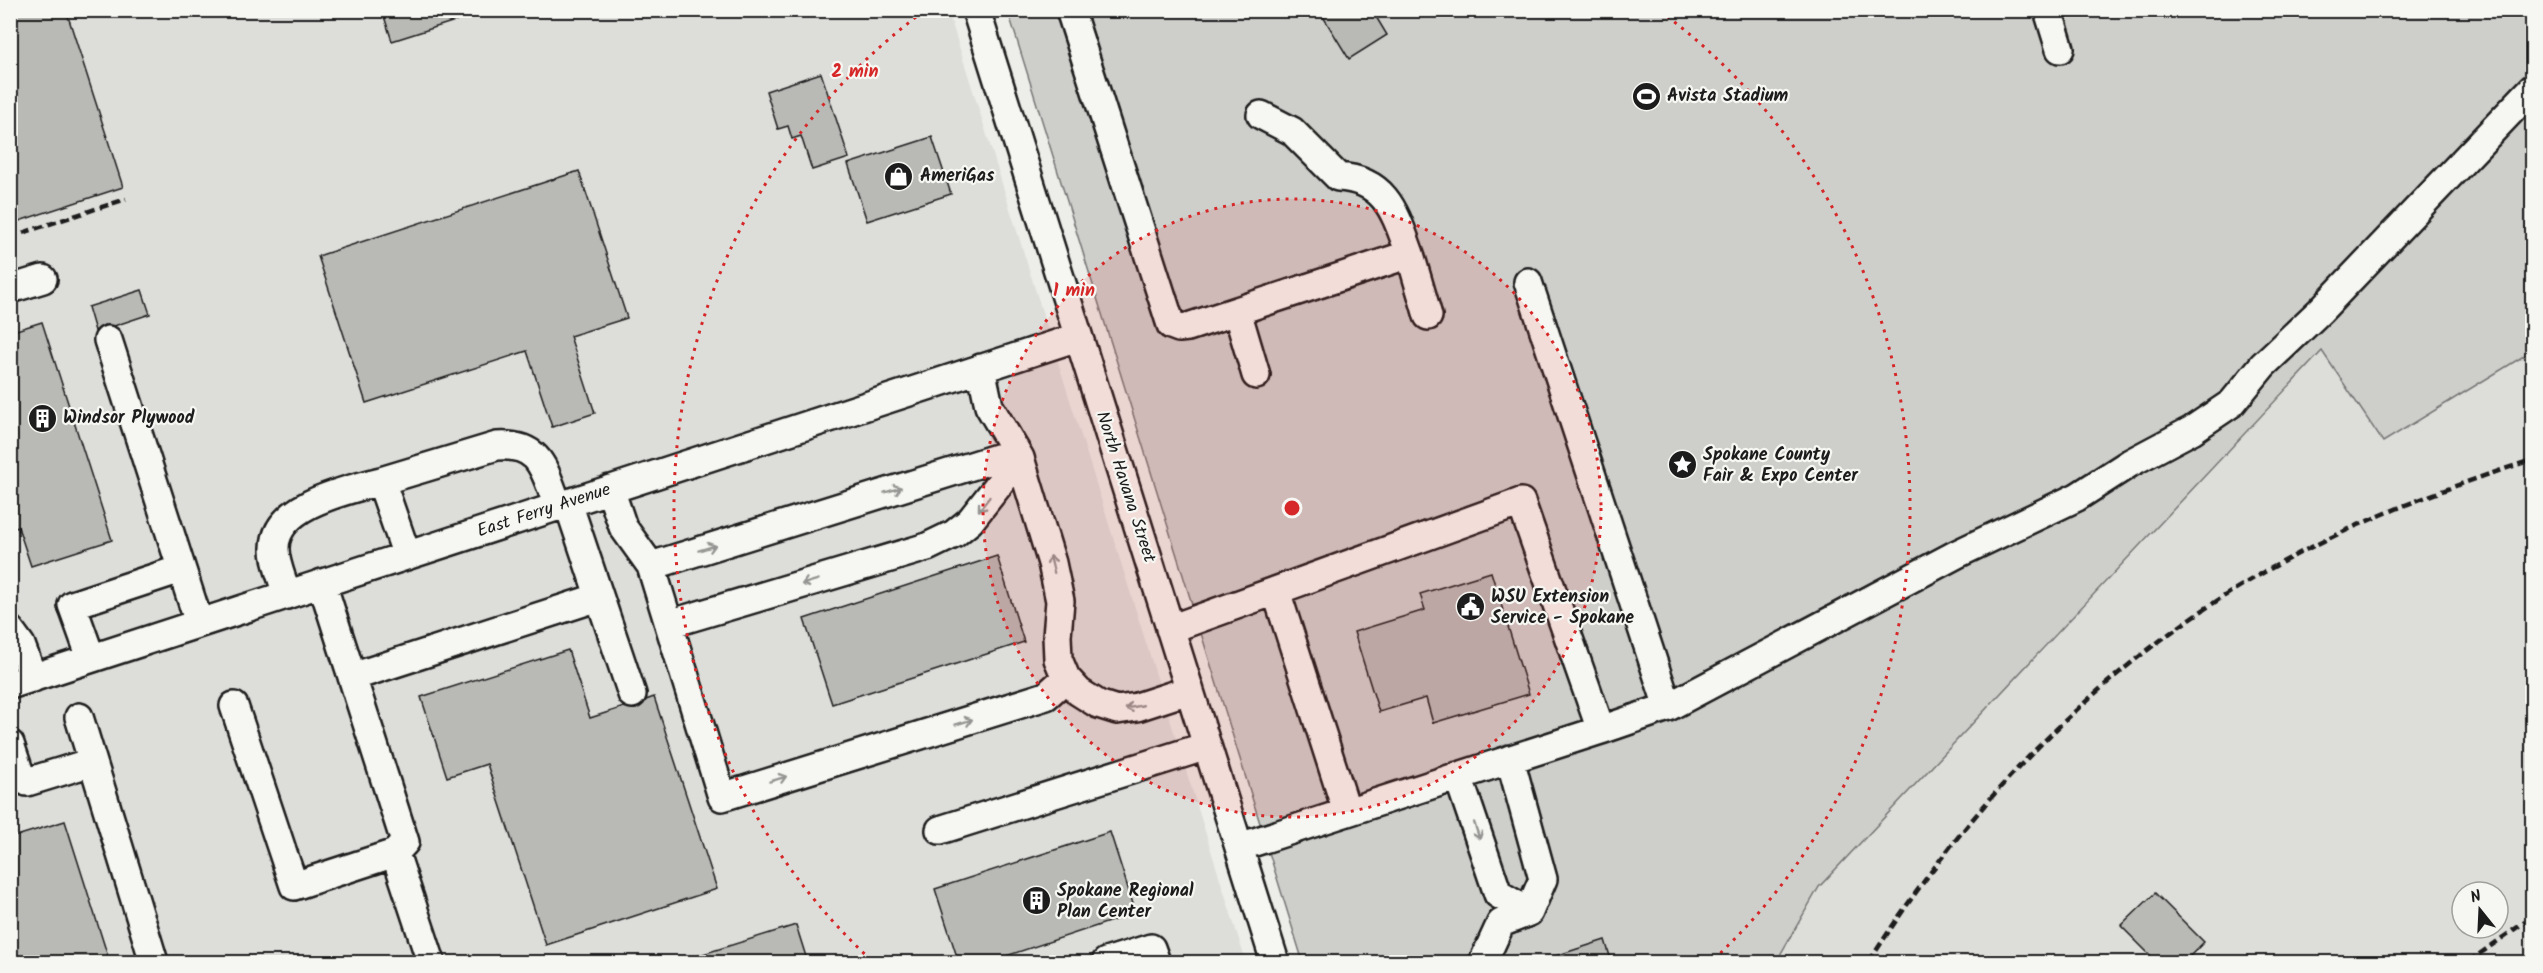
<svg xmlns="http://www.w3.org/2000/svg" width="2543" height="973" viewBox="0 0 2543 973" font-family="Kalam,sans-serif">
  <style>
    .built { fill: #ddddda; fill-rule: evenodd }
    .green { fill: #cececb; stroke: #757574; stroke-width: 1.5 }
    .building { fill: #b9b9b6; stroke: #1c1c1c; stroke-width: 1.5 }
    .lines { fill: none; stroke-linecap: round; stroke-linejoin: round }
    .minor-casing { stroke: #1c1c1c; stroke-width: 32 }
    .minor { stroke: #f6f6f2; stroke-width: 27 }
    .rail { stroke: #1c1c1c; stroke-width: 4.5; stroke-dasharray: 9 4.5; stroke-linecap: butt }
    .oneway { stroke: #949492 }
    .ring { fill: none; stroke: #d62828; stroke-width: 3; stroke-dasharray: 3 6 }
    .labels { text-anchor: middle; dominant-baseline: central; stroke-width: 4.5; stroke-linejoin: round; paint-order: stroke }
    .poi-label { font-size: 18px; font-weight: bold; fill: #1c1c1c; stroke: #f6f6f2; text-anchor: start }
    .street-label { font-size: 18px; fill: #1c1c1c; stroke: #f6f6f2 }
    .centre { fill: #d62828; stroke: #f6f6f2; stroke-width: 3 }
    .ring-label { font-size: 18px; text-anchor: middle; font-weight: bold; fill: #d62828; stroke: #f6f6f2; stroke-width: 4.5; stroke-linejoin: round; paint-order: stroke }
  </style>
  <rect width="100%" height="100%" fill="#edede9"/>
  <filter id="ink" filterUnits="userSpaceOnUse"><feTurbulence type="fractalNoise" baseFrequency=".0167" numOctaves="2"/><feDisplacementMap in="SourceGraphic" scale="12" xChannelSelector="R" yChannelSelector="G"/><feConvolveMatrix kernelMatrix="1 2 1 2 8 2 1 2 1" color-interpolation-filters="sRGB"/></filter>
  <g filter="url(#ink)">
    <path class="built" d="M 10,11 L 948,11 L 1246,962 L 11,962 Z
      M 2323,350 L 2383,442 L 2532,351 L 2532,962 L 1776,962 L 1819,887 ZM 2462,892 L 2498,892 L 2498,928 L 2462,928 Z"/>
    <path class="green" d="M 1008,11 L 2532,11 L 2532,351 L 2383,442 L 2322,351 L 1819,887 L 1776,962 L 1303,962 Z"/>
    <path class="building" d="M 10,10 L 66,10 L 123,187 L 10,224 Z
      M 382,10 L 473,10 L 474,15 L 392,41 Z
      M 1319,10 L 1372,10 L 1387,35 L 1349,59 Z
      M 821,73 L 849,158 L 812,170 L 801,136 L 792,139 L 788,126 L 778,129 L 766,91 Z
      M 932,137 L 951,194 L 867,221 L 848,164 Z
      M 579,171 L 627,318 L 570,336 L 595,413 L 552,427 L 527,351 L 366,403 L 318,256 Z
      M 142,290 L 150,314 L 114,326 L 104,325 L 95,331 L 88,307 Z
      M 42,322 L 112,540 L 31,566 L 18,527 L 10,530 L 10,332 Z
      M 997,556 L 1024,642 L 832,704 L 804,619 Z
      M 1491,572 L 1529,694 L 1433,723 L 1426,698 L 1379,712 L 1354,632 L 1425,610 L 1420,594 Z
      M 568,650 L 590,718 L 624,707 L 636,709 L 646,700 L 654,697 L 717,889 L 546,945 L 487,764 L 447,777 L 421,697 Z
      M 65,821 L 110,963 L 10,963 L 10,838 Z
      M 1110,832 L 1136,913 L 985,963 L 959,963 L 935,889 Z
      M 2155,893 L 2204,942 L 2183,963 L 2158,963 L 2121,926 Z
      M 796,925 L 808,963 L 690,963 L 690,958 Z
      M 1605,940 L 1612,963 L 1550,963 L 1549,958 Z"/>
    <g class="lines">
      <defs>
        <path id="minor" d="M 976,10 L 1275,962
          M 1070,10 L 1171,325 L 1179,328 L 1188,327 L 1410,254 L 1428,316
          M 2048,10 L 2060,49
          M 1261,115 L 1292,131 L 1338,177 C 1387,180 1395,213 1410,254
          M 1528,282 L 1668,707 L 1957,554 L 2077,497 L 2130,463 L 2192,430 L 2232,403 L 2263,365 L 2320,311 L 2532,89
          M 10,289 L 43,279
          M 1237,311 L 1256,375
          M 108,340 L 199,623
          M 981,368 L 989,406 L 1020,458 L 1052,563 L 1060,601 L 1057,636 L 1058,659 L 1066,678 L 1079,692 L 1098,704 L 1117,710 L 1137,707 L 1189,690
          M 610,489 L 623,527 L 651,566 L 722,797 L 1046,696 L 1066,678
          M 568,503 L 632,694
          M 407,556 L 381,481 L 497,446 C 542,443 544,471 558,506
          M 651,566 L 1016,452
          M 1276,591 L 1347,812
          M 287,595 C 283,580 275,564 275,549 C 274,505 347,490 381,481
          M 669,624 L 927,547 L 954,534 L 970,521 L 1020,458
          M 1170,629 L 1521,502 L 1601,730 L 1239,847
          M 10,630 L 21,645 L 33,678
          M 91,658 L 72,605 L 181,569
          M 352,677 L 599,597
          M 10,685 L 1078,337
          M 234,706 L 294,886 L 395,853 L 405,842 L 322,583
          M 79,717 L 154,962
          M 1601,730 L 1668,707
          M 10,744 L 21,777 L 27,782 L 92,762
          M 1458,776 L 1498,894 L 1529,912
          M 940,830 L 1207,746
          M 395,853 L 431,962
          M 1106,962 L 1151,948 L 1156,962
          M 1483,962 L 1501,923 L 1529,912 L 1543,879 L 1510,759"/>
      </defs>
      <use href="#minor" class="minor-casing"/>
      <use href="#minor" class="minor"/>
      <path class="rail" d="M 10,237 L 126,199
        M 1869,962 C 1962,815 2078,689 2226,595 C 2321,535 2426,494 2532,460
        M 2468,962 L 2532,917"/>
    </g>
    <defs><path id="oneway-shaft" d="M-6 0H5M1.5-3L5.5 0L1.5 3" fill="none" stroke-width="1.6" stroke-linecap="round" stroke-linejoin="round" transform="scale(1.5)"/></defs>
    <g class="oneway">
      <use href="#oneway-shaft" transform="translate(893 490) rotate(-17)"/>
      <use href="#oneway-shaft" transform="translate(984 504) rotate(128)"/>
      <use href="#oneway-shaft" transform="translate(707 548) rotate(-17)"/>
      <use href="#oneway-shaft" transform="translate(1052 564) rotate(-104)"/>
      <use href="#oneway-shaft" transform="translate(810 582) rotate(163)"/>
      <use href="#oneway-shaft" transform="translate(1134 707) rotate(169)"/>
      <use href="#oneway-shaft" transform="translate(964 722) rotate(-17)"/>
      <use href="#oneway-shaft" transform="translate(778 779) rotate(-17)"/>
      <use href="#oneway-shaft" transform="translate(1477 831) rotate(71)"/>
    </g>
  </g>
  <circle cx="1292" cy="508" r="309" fill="#d62828" fill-opacity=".12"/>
  <g class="ring">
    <circle cx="1292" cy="508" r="309"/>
    <path d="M871 960A618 618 0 0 1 924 11M1660 11A618 618 0 0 1 1713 960"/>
  </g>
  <defs>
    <symbol id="stadium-disc" viewBox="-11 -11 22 22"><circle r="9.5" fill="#1c1c1c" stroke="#f6f6f2"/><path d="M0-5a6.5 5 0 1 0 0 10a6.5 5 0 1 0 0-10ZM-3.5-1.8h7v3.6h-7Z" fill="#fff"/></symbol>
    <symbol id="shop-disc" viewBox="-11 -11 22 22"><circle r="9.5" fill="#1c1c1c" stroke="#f6f6f2"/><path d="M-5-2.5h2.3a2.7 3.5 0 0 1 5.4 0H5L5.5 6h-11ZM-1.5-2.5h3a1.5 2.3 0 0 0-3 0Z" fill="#fff"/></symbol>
    <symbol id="building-disc" viewBox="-11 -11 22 22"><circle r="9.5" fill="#1c1c1c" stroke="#f6f6f2"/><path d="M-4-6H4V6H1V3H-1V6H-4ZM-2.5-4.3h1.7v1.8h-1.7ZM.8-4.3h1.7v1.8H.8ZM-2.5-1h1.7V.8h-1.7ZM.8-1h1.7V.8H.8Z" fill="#fff"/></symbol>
    <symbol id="sight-disc" viewBox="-11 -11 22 22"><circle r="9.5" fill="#1c1c1c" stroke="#f6f6f2"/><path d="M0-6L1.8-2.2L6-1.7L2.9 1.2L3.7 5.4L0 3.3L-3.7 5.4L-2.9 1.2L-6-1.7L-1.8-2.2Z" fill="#fff"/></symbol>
    <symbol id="civic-disc" viewBox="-11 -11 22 22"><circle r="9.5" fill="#1c1c1c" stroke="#f6f6f2"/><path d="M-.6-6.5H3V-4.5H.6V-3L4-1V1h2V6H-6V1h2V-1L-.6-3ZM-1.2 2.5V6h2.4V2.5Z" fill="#fff"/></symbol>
  </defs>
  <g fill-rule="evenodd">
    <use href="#stadium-disc" x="1630" y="80" width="33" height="33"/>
    <use href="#shop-disc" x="882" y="160" width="33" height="33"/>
    <use href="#building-disc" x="26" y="402" width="33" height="33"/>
    <use href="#sight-disc" x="1666" y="448" width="33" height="33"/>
    <use href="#civic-disc" x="1454" y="590" width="33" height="33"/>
    <use href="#building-disc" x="1020" y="884" width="33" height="33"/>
  </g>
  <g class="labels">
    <g class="poi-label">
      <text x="1667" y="96">Avista Stadium</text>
      <text x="920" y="176">AmeriGas</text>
      <text x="63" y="418">Windsor Plywood</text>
      <text x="1703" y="455">Spokane County<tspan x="1703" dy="21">Fair &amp; Expo Center</tspan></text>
      <text x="1491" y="597">WSU Extension<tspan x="1491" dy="21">Service - Spokane</tspan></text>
      <text x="1057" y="891">Spokane Regional<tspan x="1057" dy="21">Plan Center</tspan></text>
    </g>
    <g class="street-label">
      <text transform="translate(1125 487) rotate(72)">North Havana Street</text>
      <text transform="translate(544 511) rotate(-18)">East Ferry Avenue</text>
    </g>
  </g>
  <circle cx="1292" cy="508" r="9" class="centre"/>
  <g class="ring-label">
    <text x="855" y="77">2 min</text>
    <text x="1074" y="296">1 min</text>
  </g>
  <rect width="2543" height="973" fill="none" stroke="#f6f6f2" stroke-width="36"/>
  <rect x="18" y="18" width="2507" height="937" fill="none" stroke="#1c1c1c" stroke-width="2" filter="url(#ink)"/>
  <g transform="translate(2480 910) rotate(342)"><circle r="28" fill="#f6f6f2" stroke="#9f9f9c" stroke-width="1.5"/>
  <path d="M0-4.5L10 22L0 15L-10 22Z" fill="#1c1c1c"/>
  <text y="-9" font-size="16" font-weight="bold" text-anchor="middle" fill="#1c1c1c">N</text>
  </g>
</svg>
